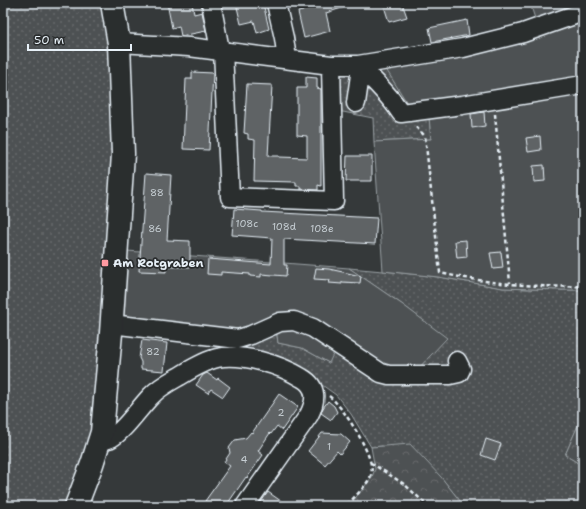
<svg xmlns="http://www.w3.org/2000/svg" width="586" height="509" viewBox="0 0 586 509" font-family="'Shantell Sans',sans-serif">
  <style>
    .grass { fill: url(#grass-dots); stroke: #9aa1a5; fill-rule: evenodd }
    .forest { fill: url(#forest-crowns); stroke: #9aa1a5 }
    .garden { fill: #4d5152; stroke: #9aa1a5 }
    .building { fill: #5f6365; stroke: #e8f1f8 }
    .lines { fill: none; stroke-linecap: round; stroke-linejoin: round }
    .minor-casing { stroke: #e8f1f8; stroke-width: 21 }
    .major-casing { stroke: #e8f1f8; stroke-width: 25 }
    .path { stroke: #e8f1f8; stroke-width: 2.5; stroke-dasharray: 4 3; stroke-linecap: butt }
    .minor { stroke: #2a2d2e; stroke-width: 18 }
    .major { stroke: #2a2d2e; stroke-width: 22 }
    .poi-dot { fill: #ff9aa2; stroke: #2a2d2e; stroke-width: 1.5 }
    .labels { text-anchor: middle; dominant-baseline: central; stroke-width: 3.5; stroke-linejoin: round; paint-order: stroke }
    .number-label { font-size: 10px; fill: #c6ced3 }
    .poi-label { font-size: 12px; font-weight: bold; fill: #e8f1f8; stroke: #2a2d2e; text-anchor: start }
  </style>
  <defs>
    <pattern id="grass-dots" width="8" height="8" patternUnits="userSpaceOnUse"><rect width="8" height="8" fill="#4d5152"/><path d="M2 2h.1M6 6h.1" fill="none" stroke="#676a6c" stroke-width="1.8" stroke-linecap="round"/></pattern>
    <pattern id="forest-crowns" width="20" height="18" patternUnits="userSpaceOnUse"><rect width="20" height="18" fill="#4d5152"/><path d="M2 6a3 3 0 1 1 6 0M12 15a3 3 0 1 1 6 0" fill="none" stroke="#676a6c"/></pattern>
  </defs>
  <rect width="100%" height="100%" fill="#35393a"/>
  <filter id="ink" filterUnits="userSpaceOnUse"><feTurbulence type="fractalNoise" baseFrequency=".025" numOctaves="2"/><feDisplacementMap in="SourceGraphic" scale="8" xChannelSelector="R" yChannelSelector="G"/><feConvolveMatrix kernelMatrix="1 2 1 2 8 2 1 2 1" color-interpolation-filters="sRGB"/></filter>
  <g filter="url(#ink)">
    <path class="grass" d="M 3,3 L 104,3 L 112,70 L 115,144 L 108,248 L 264,324 L 415,372 L 446,338 L 403,305 L 349,268 L 383,271 L 438,277 L 503,288 L 561,290 L 583,290 L 583,414 L 565,455 L 583,466 L 583,506 L 464,506 L 441,477 L 382,446 L 371,447 L 351,414 L 336,395 L 301,370 L 235,352 L 236,342 L 118,332 L 84,506 L 3,506 ZM 276,328 L 329,363 L 302,348 L 278,343 Z
      M 384,66 L 428,106 L 431,139 L 374,142 L 373,118 L 338,111 L 336,70 Z"/>
    <path class="forest" d="M 583,414 L 583,466 L 565,455 Z
      M 410,444 L 441,477 L 464,506 L 349,506 L 372,477 L 375,469 L 371,447 Z"/>
    <path class="garden" d="M 530,3 L 583,3 L 583,7 L 537,25 Z
      M 583,15 L 583,290 L 561,290 L 503,288 L 438,277 L 383,271 L 374,142 L 431,139 L 428,106 L 409,106 L 384,66 Z
      M 127,251 L 349,268 L 403,305 L 447,338 L 415,372 L 390,371 L 311,323 L 246,332 L 121,320 Z
      M 298,326 L 335,350 L 329,363 L 302,348 L 278,343 L 276,328 Z"/>
    <path class="building" d="M 167,3 L 192,3 L 194,14 L 202,12 L 206,31 L 181,36 L 179,26 L 172,28 Z
      M 236,3 L 263,3 L 269,29 L 257,33 L 254,21 L 241,24 Z
      M 301,3 L 348,3 L 348,6 L 326,13 L 330,31 L 304,38 L 298,12 L 303,11 Z
      M 383,3 L 402,3 L 407,17 L 389,22 Z
      M 467,20 L 469,35 L 432,42 L 429,28 Z
      M 192,72 L 213,73 L 209,150 L 183,149 L 186,79 L 192,79 Z
      M 306,77 L 317,78 L 317,88 L 321,89 L 321,186 L 318,185 L 318,190 L 300,189 L 300,186 L 296,186 L 296,182 L 254,181 L 255,140 L 248,139 L 248,134 L 244,133 L 247,84 L 272,85 L 268,156 L 279,156 L 279,157 L 307,158 L 307,136 L 297,135 L 297,88 L 306,88 Z
      M 484,112 L 485,126 L 472,128 L 471,114 Z
      M 540,136 L 541,150 L 528,152 L 526,138 Z
      M 347,156 L 372,156 L 372,181 L 346,181 Z
      M 544,165 L 545,181 L 534,182 L 533,166 Z
      M 146,173 L 171,175 L 167,240 L 190,241 L 190,267 L 166,267 L 166,272 L 139,271 Z
      M 234,209 L 262,211 L 262,212 L 377,218 L 375,244 L 284,239 L 284,265 L 287,265 L 286,276 L 261,274 L 261,277 L 250,276 L 250,274 L 221,272 L 221,275 L 207,274 L 208,259 L 271,264 L 272,238 L 232,235 Z
      M 466,240 L 467,257 L 457,258 L 455,241 Z
      M 501,252 L 503,268 L 493,269 L 490,253 Z
      M 316,268 L 329,269 L 361,276 L 360,283 L 342,282 L 342,284 L 329,283 L 330,280 L 314,279 Z
      M 142,340 L 167,343 L 164,371 L 141,369 L 141,362 L 139,358 Z
      M 207,373 L 217,380 L 218,378 L 230,387 L 223,397 L 211,389 L 208,393 L 196,385 L 203,375 Z
      M 279,394 L 298,407 L 282,430 L 277,426 L 271,434 L 270,433 L 258,451 L 263,455 L 247,478 L 246,477 L 226,506 L 212,506 L 205,501 L 230,466 L 224,462 L 230,453 L 229,448 L 235,440 L 246,438 L 251,432 L 252,433 Z
      M 328,401 L 334,406 L 337,412 L 331,420 L 321,413 L 323,408 Z
      M 322,433 L 341,434 L 350,442 L 340,454 L 337,451 L 325,465 L 308,451 Z
      M 486,439 L 501,444 L 495,460 L 481,455 Z
      M 268,492 L 288,506 L 267,506 L 261,502 Z"/>
    <g class="lines">
      <defs>
        <path id="minor" d="M 211,3 L 220,50
          M 276,3 L 284,38 L 287,59
          M 119,43 L 189,47 L 331,65 L 358,65 L 463,48 L 523,33 L 583,12
          M 223,51 L 230,197 L 334,201 L 331,65
          M 358,65 C 374,80 389,95 401,113 L 462,105 L 583,85
          M 356,103 L 361,68
          M 111,324 L 238,339 L 251,335 L 280,322 L 294,321 L 313,328 L 381,373 L 389,375 L 450,375 L 459,373 L 461,369 L 457,361
          M 99,440 C 103,440 108,440 111,438 C 124,431 140,407 151,396 C 158,388 169,382 178,377 C 190,370 204,361 217,358 C 242,353 281,365 302,378 C 318,387 316,401 309,415 L 245,506"/>
        <path id="major" d="M 76,506 L 92,464 L 102,432 L 111,333 L 123,154 L 119,43 L 112,3"/>
      </defs>
      <use href="#minor" class="minor-casing"/>
      <use href="#major" class="major-casing"/>
      <path class="path" d="M 495,114 L 510,283
        M 416,127 L 425,136 L 440,273 C 486,283 535,288 583,286
        M 329,396 C 343,406 377,459 371,475 C 368,485 353,498 346,506
        M 371,463 L 404,484 L 428,506"/>
      <use href="#minor" class="minor"/>
      <use href="#major" class="major"/>
    </g>
  </g>
  <rect class="poi-dot" x="101" y="259" width="8" height="8" rx="2"/>
  <g class="labels">
    <g class="number-label">
      <text x="157" y="192">88</text>
      <text x="247" y="223">108c</text>
      <text x="284" y="226">108d</text>
      <text x="155" y="228">86</text>
      <text x="322" y="228">108e</text>
      <text x="153" y="351">82</text>
      <text x="281" y="412">2</text>
      <text x="329" y="446">1</text>
      <text x="244" y="459">4</text>
    </g>
    <g class="poi-label">
      <text x="113" y="263">Am Rotgraben</text>
    </g>
  </g>
  <rect width="586" height="509" fill="none" stroke="#2a2d2e" stroke-width="16"/>
  <rect x="8" y="8" width="570" height="493" fill="none" stroke="#e8f1f8" stroke-width="1.5" filter="url(#ink)"/>
  <path d="M28 44v6h103v-6" fill="none" stroke="#e8f1f8" stroke-width="2"/>
  <text x="34" y="44" font-size="12" fill="#e8f1f8" stroke="#2a2d2e" stroke-width="3" paint-order="stroke">50 m</text>
</svg>
